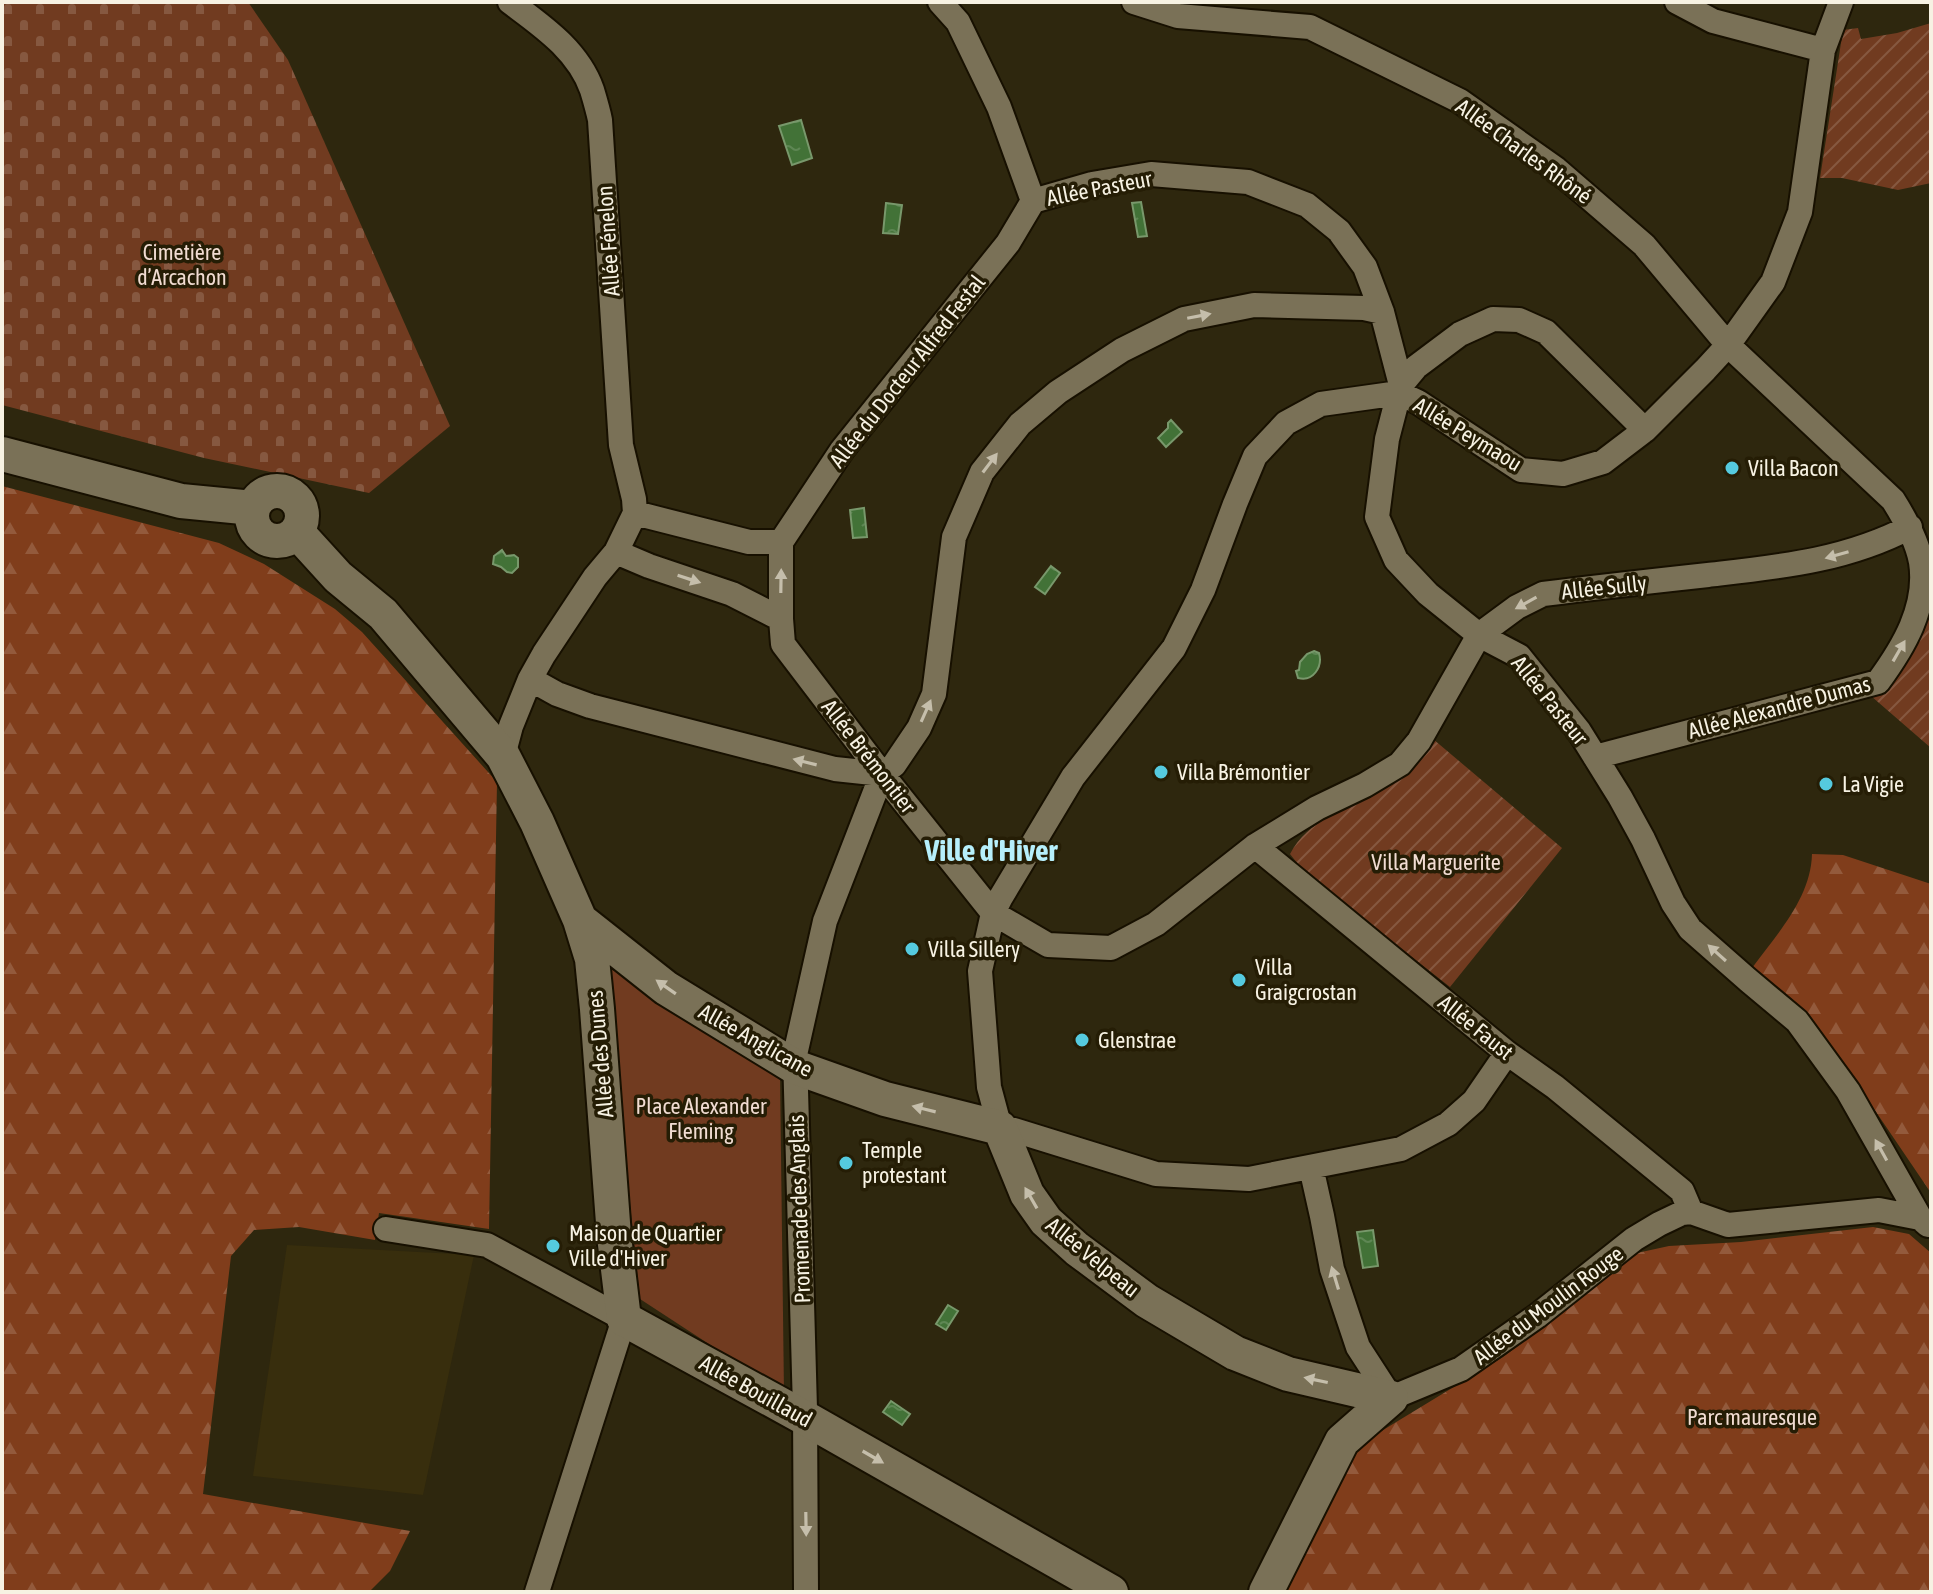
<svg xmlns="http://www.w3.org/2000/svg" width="1933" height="1594" viewBox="0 0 1933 1594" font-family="'Asap Condensed',sans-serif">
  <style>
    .built { fill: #382e0d }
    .green { fill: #713b20 }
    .forest { fill: url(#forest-firs) }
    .cemetery { fill: url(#cemetery-stones) }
    .garden { fill: url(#garden-furrows) }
    .water { fill: url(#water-ripples); stroke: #78986b; stroke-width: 2 }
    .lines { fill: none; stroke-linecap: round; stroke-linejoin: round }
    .street-casing { stroke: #171000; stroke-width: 28 }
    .secondary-casing { stroke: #171000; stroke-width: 38 }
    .street { stroke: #7a7157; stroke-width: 24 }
    .secondary { stroke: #7a7157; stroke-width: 34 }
    .oneway { fill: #c5beab }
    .poi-dot { fill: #55cadf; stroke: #251d05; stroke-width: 3 }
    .labels { text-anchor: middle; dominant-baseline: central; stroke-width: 7; stroke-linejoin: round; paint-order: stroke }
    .street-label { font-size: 22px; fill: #f7f2e3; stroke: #251d05 }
    .park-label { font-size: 22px; fill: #f1dcd2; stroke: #251d05 }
    .poi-label { font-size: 22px; fill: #f7f2e3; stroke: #251d05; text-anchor: start }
    .district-label { font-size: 30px; font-weight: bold; fill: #b6effb; stroke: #251d05 }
  </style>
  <defs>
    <pattern id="forest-firs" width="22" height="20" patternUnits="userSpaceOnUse" patternTransform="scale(2)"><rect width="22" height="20" fill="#803d1b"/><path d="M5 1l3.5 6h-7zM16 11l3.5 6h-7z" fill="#935a3c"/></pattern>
    <pattern id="cemetery-stones" width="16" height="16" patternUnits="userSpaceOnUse" patternTransform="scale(2)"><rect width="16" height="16" fill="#713b20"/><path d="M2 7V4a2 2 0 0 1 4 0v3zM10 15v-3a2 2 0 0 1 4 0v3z" fill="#865840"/></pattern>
    <pattern id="garden-furrows" width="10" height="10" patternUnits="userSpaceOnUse" patternTransform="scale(2)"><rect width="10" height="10" fill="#713b20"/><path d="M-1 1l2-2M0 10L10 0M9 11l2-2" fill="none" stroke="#865840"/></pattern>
    <pattern id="water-ripples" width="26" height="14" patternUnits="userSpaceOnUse" patternTransform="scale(2)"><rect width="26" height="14" fill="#427237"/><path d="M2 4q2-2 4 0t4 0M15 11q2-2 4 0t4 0" fill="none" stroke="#5e8754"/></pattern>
  </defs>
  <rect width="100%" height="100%" fill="#2e270e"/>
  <path class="built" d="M 287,1245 L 474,1255 L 423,1495 L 253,1476 Z"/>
  <path class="green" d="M 605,965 L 780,1074 L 784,1393 L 640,1299 Z"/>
  <path class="forest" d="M 2,486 L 219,543 L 264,564 L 335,609 L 362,632 L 497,782 L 489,1229 L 379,1213 L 375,1240 L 299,1227 L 254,1230 L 231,1256 L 203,1494 L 410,1531 L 390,1571 L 369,1592 L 2,1592 Z
    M 1812,854 L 1843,855 L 1931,884 L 1931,1193 L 1832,1047 L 1806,1015 L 1752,968 C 1777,934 1811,898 1812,854 Z
    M 1873,1227 L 1909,1234 L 1931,1253 L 1931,1592 L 1285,1592 L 1356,1449 L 1370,1438 L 1503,1357 L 1556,1317 L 1593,1285 L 1637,1253 L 1669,1246 L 1741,1242 Z"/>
  <path class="cemetery" d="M 2,2 L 248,2 L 288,60 L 450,426 L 369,493 L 204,458 L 2,405 Z"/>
  <path class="garden" d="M 1931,23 L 1931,183 L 1898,190 L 1842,178 L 1820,178 L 1843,30 L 1858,28 L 1861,39 L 1897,33 Z
    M 1931,560 L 1931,748 L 1871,696 Z
    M 1433,739 L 1562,848 L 1450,987 L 1305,873 L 1290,854 C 1309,819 1342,812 1375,794 C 1398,781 1420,763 1433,739 Z"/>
  <path class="water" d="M 801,120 L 812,158 L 792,165 L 779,126 Z
    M 1141,202 L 1147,236 L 1138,237 L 1132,203 Z
    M 886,203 L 902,205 L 898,234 L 883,233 Z
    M 1171,420 L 1182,432 L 1166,447 L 1158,438 L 1168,428 L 1168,423 Z
    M 864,508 L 867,537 L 853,538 L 850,510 Z
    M 502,550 L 506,556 L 514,555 L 518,558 L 518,567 L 512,573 L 507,572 L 501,567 L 493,564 L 494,556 Z
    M 1051,566 L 1060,573 L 1045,594 L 1035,587 Z
    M 1314,651 L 1319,653 C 1323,667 1313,682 1298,678 L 1296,671 L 1299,670 L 1300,662 L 1307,654 Z
    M 1373,1230 L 1378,1266 L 1363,1268 L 1357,1232 Z
    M 948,1305 L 958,1311 L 946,1330 L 936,1324 Z
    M 891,1401 L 910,1414 L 902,1425 L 883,1412 Z"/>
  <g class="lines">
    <defs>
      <path id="street" d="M 940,2 L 958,22 L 999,107 L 1033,201
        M 1134,2 L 1178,16 L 1310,27 L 1460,101 L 1556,169 L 1644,245 L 1728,345 L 1893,500 C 1905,519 1917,540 1921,562 C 1928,607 1903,648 1878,682 L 1595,757
        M 1677,2 L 1713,21 L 1823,50
        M 1033,201 L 1092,184 L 1151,174 L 1248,182 L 1307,205 L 1339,231 L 1365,267 L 1382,312 L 1401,385 L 1387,439 L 1377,517 L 1396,560 L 1428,594 L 1479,635 L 1519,656 L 1579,731 L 1620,797 L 1643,839 L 1673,903 L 1690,929 L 1748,980 L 1797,1021 L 1848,1091 L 1920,1218
        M 1401,385 L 1416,367 L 1460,334 L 1493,319 L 1519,320 L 1546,332 L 1645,430
        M 635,513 L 749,542 L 781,542
        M 781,542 L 781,619 L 783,644 L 882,774 L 993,913 L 1048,945 L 1111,948 L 1156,924 L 1255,846 L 1317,808 L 1365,785 L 1400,764 L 1419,741 L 1479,635 L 1517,607 L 1543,594 C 1598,587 1653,581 1708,575 C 1778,567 1845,561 1910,527
        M 781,542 L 842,450 L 1008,243 L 1033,201
        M 616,552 L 649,566 L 732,594 L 781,619
        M 530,679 L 557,694 L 590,706 L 835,769 L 882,774
        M 503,756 L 511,726 L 530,679 L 544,654 L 595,577 L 616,552 L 635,513 L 634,499 L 621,445 L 600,120 C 598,110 595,100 592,90 C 578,50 542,26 510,2
        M 1255,846 L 1507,1053 L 1555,1087 L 1682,1191 L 1691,1212
        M 1507,1053 L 1474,1101 L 1448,1124 L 1401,1149 L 1249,1179 L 1156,1174 L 1014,1130 L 1000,1128 L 989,1087 L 980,971 L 993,913 L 1001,897 L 1073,777 L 1174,648 L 1203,590 L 1235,504 L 1255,456 L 1286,423 L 1321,404 L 1399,393 L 1418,402 L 1521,470 L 1563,474 L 1603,462 L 1645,430 L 1705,370 L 1728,345 L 1773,282 L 1800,212 L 1823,50 L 1841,2
        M 1311,1167 L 1322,1216 L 1332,1269 L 1358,1347 L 1391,1398 L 1461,1369 L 1537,1316 L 1634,1239 L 1659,1224 L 1682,1213 L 1691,1212 L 1728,1225 L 1879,1210 L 1920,1218 L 1928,1225
        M 386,1229 L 487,1245 L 624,1319 L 537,1592
        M 806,1592 L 805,1409 L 795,1055 L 825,921 L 882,774 L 894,765 L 919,728 L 934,694 L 954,537 L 982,472 L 1020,424 L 1058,392 L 1122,350 L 1184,319 L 1254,305 L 1364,308 L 1382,312"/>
      <path id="secondary" d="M 2,454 L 181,501 L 253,508
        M252 516a25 25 0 1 1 50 0a25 25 0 1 1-50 0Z
        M 297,532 L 338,577 L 383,614 L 503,756 L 537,822 L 580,920 L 592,959 L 597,1009 L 614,1236 L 624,1319 L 805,1418 L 1111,1592
        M 580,920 L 666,988 L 795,1067 L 885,1099 L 1000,1128 L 1027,1194 L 1046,1221 L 1077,1249 L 1147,1301 L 1235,1353 L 1288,1374 L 1391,1398
        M 1266,1592 L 1342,1441 L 1391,1398"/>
    </defs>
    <use href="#street" class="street-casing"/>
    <use href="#secondary" class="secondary-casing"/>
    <use href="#street" class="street"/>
    <use href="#secondary" class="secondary"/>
  </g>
  <defs><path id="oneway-solid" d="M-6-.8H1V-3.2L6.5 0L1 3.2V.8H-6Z" transform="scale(2)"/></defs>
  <g class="oneway">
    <use href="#oneway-solid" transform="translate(1199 316) rotate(-11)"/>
    <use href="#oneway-solid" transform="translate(990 463) rotate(-53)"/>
    <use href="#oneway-solid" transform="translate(1837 555) rotate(164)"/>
    <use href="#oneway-solid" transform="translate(689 579) rotate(18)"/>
    <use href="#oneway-solid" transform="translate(781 581) rotate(-89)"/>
    <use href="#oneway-solid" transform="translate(1526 603) rotate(151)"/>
    <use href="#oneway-solid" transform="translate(1899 651) rotate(-60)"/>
    <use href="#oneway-solid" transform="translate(926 711) rotate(-66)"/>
    <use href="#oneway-solid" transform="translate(805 762) rotate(-166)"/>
    <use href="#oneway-solid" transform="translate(1717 953) rotate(-138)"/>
    <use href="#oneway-solid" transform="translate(666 987) rotate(-145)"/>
    <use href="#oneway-solid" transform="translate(924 1109) rotate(-166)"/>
    <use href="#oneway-solid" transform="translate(1881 1150) rotate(-119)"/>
    <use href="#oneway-solid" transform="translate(1031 1198) rotate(-120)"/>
    <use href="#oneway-solid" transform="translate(1335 1278) rotate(-107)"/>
    <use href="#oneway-solid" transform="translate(1316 1380) rotate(-168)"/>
    <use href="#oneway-solid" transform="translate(873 1457) rotate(30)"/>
    <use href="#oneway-solid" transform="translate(806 1524) rotate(89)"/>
  </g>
  <g class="poi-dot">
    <circle cx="1732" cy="468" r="8"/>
    <circle cx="1161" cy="772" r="8"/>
    <circle cx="1826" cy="784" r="8"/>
    <circle cx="912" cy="949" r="8"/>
    <circle cx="1239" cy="980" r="8"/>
    <circle cx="1082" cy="1040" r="8"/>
    <circle cx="846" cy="1163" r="8"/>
    <circle cx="553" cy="1246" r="8"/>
  </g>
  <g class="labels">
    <g class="street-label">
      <text transform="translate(1524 151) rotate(36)">Allée Charles Rhôné</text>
      <text transform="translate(1099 188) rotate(-11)">Allée Pasteur</text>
      <text transform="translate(608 241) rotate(-94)">Allée Fénelon</text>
      <text transform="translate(907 371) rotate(-52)">Allée du Docteur Alfred Festal</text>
      <text transform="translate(1468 434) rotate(31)">Allée Peymaou</text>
      <text transform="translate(1604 587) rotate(-6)">Allée Sully</text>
      <text transform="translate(1550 700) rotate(51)">Allée Pasteur</text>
      <text transform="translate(1779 707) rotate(-15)">Allée Alexandre Dumas</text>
      <text transform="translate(869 756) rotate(52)">Allée Brémontier</text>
      <text transform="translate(1476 1027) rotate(39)">Allée Faust</text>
      <text transform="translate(756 1040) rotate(29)">Allée Anglicane</text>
      <text transform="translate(600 1054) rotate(-95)">Allée des Dunes</text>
      <text transform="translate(799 1209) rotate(-92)">Promenade des Anglais</text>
      <text transform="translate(1093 1257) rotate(39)">Allée Velpeau</text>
      <text transform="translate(1548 1305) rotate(-37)">Allée du Moulin Rouge</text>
      <text transform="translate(756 1391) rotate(29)">Allée Bouillaud</text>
    </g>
    <g class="park-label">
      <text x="182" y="252">Cimetière<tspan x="182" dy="25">d’Arcachon</tspan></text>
      <text x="1436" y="862">Villa Marguerite</text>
      <text x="701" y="1106">Place Alexander<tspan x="701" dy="25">Fleming</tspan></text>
      <text x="1752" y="1417">Parc mauresque</text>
    </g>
    <g class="poi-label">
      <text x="1748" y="468">Villa Bacon</text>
      <text x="1177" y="772">Villa Brémontier</text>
      <text x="1842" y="784">La Vigie</text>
      <text x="928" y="949">Villa Sillery</text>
      <text x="1255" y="967">Villa<tspan x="1255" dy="25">Graigcrostan</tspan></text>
      <text x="1098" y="1040">Glenstrae</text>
      <text x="862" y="1150">Temple<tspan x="862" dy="25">protestant</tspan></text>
      <text x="569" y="1233">Maison de Quartier<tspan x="569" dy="25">Ville d'Hiver</tspan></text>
    </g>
    <g class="district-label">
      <text x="991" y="850">Ville d'Hiver</text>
    </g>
  </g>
  <rect width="1933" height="1594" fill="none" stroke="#f7f2e3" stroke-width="8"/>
</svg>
